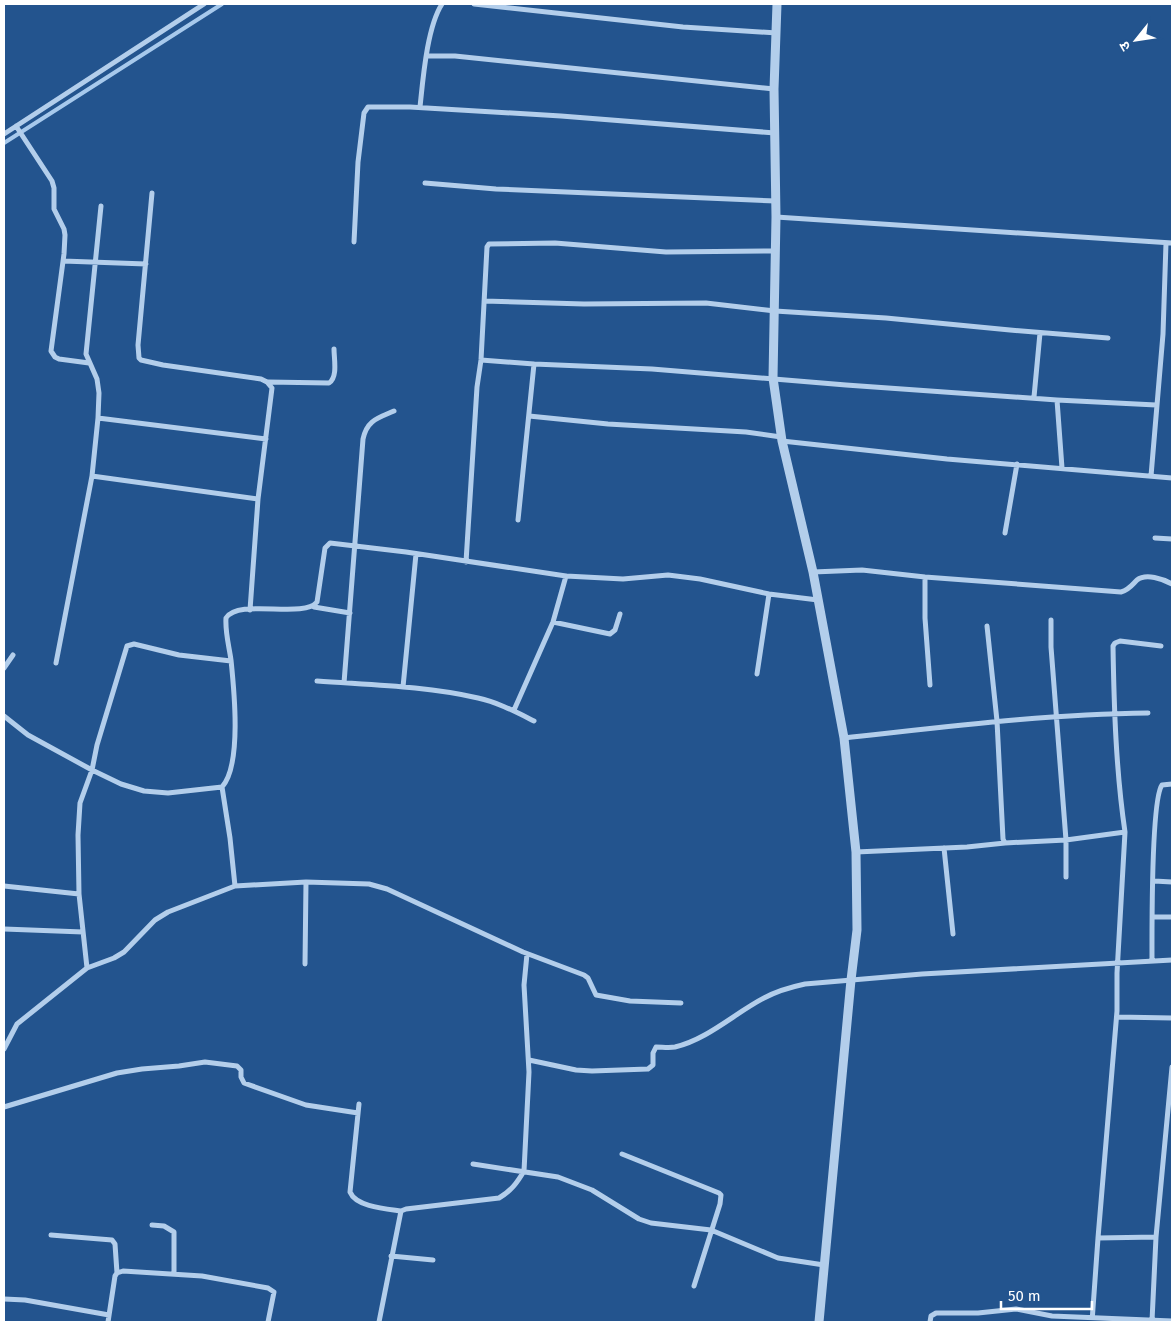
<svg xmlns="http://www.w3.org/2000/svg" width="1176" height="1326" viewBox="0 0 1176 1326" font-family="'Fira Sans','Noto Sans Devanagari',sans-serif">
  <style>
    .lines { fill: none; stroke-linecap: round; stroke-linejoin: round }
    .stream { stroke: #a7c9ec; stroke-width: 4 }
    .minor { stroke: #b3ceeb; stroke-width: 5 }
    .tertiary { stroke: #b3ceeb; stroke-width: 9 }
  </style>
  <rect width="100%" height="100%" fill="#23548e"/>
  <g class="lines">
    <path class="stream" d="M 4,143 L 222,4"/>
    <path class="minor" d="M 474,4 L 683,27 L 777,33
      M 427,56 L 455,56 L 774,89
      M 420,107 C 423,79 427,27 442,4
      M 16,126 L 52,181 L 54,188 L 54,209 L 64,229 L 65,235 L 64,254 L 51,351 L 55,357 L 59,359 L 89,363
      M 4,134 L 204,4
      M 425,183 L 496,189 L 776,201
      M 152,193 L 138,345 L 139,358 L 141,360 L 163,365 L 261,379 L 267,382 L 272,388 L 258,499 L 250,610
      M 776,217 L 1172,243
      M 354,242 L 358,162 L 364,113 L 368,107 L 410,107 L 561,116 L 775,133
      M 63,261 L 146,264
      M 484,301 L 584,304 L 706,303 L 775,311 L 886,318 L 1010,330 L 1108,338
      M 481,360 L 534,364 L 652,369 L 846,385 L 1057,400 L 1156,405
      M 268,382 L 329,383 C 338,377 334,359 334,349
      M 1034,397 L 1040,333
      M 1057,400 L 1062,468
      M 529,416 L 608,424 L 746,432 L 781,437
      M 98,418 L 266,439
      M 782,441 L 947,459 L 1172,478
      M 92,476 L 258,499
      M 1151,476 L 1163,334 L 1166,243
      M 518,520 L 534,364
      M 1005,533 L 1017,464
      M 1155,538 L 1172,539
      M 466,562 L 477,387 L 481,360 L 487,247 L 489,244 L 555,243 L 666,252 L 775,251
      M 813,572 L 862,570 L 925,577 L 1121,592 C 1129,590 1132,585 1137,580 C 1146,573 1163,579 1172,584
      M 925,577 L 925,618 L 930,685
      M 314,607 L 350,613
      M 1051,620 L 1051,647 L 1066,840 L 1066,877
      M 553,622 L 610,634 L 615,630 L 620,614
      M 987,626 L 997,721 L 1003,839 L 1005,843 L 1066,840 L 1125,832
      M 56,663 L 92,476 L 98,418 L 99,393 L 97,379 L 86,354 L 101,206
      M 4,668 L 13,655
      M 757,674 L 769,594
      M 317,681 C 371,685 425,686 478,698 C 497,702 516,712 534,721
      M 344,683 L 363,439 C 367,420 378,418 394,411
      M 403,687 L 416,554
      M 514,710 L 553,622 L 566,576
      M 4,716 L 28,735 L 92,770 L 121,784 L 144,791 L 168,793 L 222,787 C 242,765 234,689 231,660 C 229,646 225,632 226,618 C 239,598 303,619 317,602 L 325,548 L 330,543 L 406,552 L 566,576 L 623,579 L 668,575 L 700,579 L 769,594 L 818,600
      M 844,738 C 945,727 1046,714 1148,713
      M 222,787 L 230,838 L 235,886
      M 944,848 L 953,934
      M 856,852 L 967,847 L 1005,843
      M 1154,881 L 1172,882
      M 4,886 L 79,894
      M 1153,917 L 1172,917
      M 4,929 L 83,932
      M 1152,961 C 1152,934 1151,800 1162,785 L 1172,784
      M 305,964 L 306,882
      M 87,968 L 114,958 L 124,952 L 155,920 L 168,912 L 235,886 L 306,882 L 369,884 L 387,889 L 523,952 L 584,975 L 588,978 L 596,995 L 630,1001 L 681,1003
      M 1117,1017 L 1172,1018
      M 4,1049 L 17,1024 L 87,968 L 79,894 L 78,835 L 80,803 L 92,770 L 97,745 L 127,646 L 134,644 L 179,655 L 231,661
      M 529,1060 L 576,1070 L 592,1071 L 648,1069 L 653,1065 L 653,1053 L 656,1047 C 662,1047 669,1048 675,1047 C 708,1039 735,1013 764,998 C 777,991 791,987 805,984 L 922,974 L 1172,960
      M 359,1104 L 350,1192 C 356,1207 387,1209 401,1211
      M 4,1107 L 117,1073 L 142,1069 L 179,1066 L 205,1062 L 237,1066 L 241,1070 L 241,1077 L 244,1083 L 306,1105 L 358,1113
      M 622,1154 L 719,1193 L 721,1195 L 720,1204 L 694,1286
      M 473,1164 L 558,1177 L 592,1190 L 639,1219 L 651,1223 L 711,1230 L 778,1258 L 824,1265
      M 152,1225 L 164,1226 L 174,1232 L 174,1274
      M 51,1235 L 112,1240 L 115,1244 L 117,1273
      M 1098,1238 L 1156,1237
      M 391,1256 L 433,1260
      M 4,1299 L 25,1300 L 109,1315
      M 1152,1321 L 1156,1237 L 1172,1067
      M 108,1322 L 115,1276 L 117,1273 L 123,1271 L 202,1276 L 268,1288 L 274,1292 L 268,1322
      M 379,1322 L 401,1211 L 406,1209 L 499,1198 C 511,1191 517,1183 524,1171 L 529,1072 L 524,985 L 527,954
      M 930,1322 L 931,1316 L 936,1313 L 978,1313 L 1016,1309 L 1052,1316 L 1172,1321
      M 1092,1322 L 1098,1238 L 1117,1011 L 1117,973 L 1125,832 C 1116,771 1114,708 1113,646 L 1115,643 L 1120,641 L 1161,646"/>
    <path class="tertiary" d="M 777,4 L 774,89 L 776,217 L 773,378 L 782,441 L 813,572 L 844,738 L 856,852 L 857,930 L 851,980 L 819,1322"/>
  </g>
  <rect width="1176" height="1326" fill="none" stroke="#ffffff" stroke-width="10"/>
  <g transform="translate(1136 40) rotate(240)" stroke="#23548e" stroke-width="4" paint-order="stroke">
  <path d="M0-4L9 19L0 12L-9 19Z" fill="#ffffff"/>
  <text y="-8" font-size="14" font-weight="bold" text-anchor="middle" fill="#ffffff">उ</text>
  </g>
  <path d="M1001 1301v8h91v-8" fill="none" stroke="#ffffff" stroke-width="2.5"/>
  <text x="1008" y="1301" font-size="15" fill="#ffffff" stroke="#23548e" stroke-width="4" paint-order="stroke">50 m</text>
</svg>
